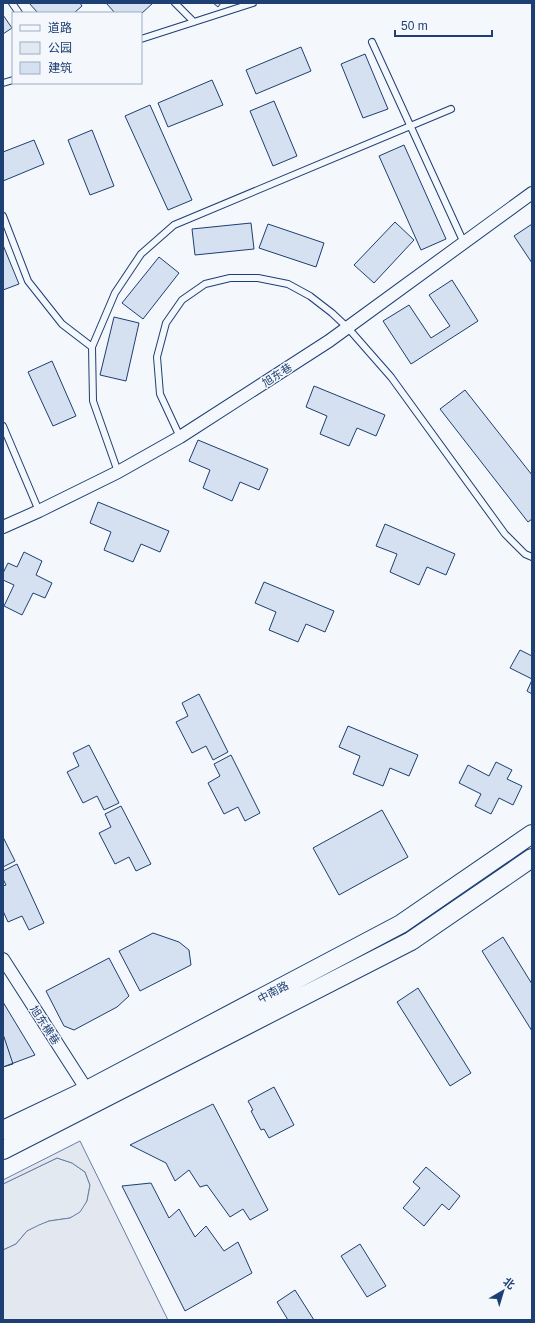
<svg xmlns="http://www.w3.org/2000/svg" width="535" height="1323" viewBox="0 0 535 1323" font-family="Helvetica,'Noto Sans SC',sans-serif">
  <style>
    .green { fill: #e3e9f0; stroke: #687fa3 }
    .parking { fill: #e3e8f0; stroke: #687fa3 }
    .building { fill: #d5e0f0; stroke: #1d3f73 }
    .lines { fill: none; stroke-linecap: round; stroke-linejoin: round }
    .lane-casing { stroke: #1d3f73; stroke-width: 8 }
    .street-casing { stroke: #1d3f73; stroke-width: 14 }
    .primary-casing { stroke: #1d3f73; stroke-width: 20 }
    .lane { stroke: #f4f7fb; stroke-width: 6 }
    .street { stroke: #f4f7fb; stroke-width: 12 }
    .primary { stroke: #f4f7fb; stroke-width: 18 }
    .labels { text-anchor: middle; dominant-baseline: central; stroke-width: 3; stroke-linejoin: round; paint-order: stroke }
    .street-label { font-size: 11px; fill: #1d3f73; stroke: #f4f7fb }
  </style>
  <rect width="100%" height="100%" fill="#f4f7fb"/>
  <path class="green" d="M 57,1158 L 72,1163 L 85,1172 L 90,1185 L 87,1201 L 81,1212 L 70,1218 L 49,1221 L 27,1231 L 16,1244 L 3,1250 L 3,1184 Z"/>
  <path class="parking" d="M 80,1141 L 168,1320 L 3,1320 L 3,1250 L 16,1244 L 27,1231 L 39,1225 L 49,1221 L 70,1218 L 80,1212 L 87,1201 L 90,1185 L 85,1172 L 72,1163 L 57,1158 L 3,1184 L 3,1180 Z"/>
  <path class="building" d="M 29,3 L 80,3 L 82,6 L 74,13 L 38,13 Z
    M 106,3 L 153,3 L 141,14 L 115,13 Z
    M 213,3 L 221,3 L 218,7 Z
    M 3,15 L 12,28 L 3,34 Z
    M 301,47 L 311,71 L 256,94 L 246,70 Z
    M 365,54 L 388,109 L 363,118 L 341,64 Z
    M 212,80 L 223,105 L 168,127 L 158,103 Z
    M 274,101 L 297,156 L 273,166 L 250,111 Z
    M 150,105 L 192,200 L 168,210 L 125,116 Z
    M 92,130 L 114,186 L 90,195 L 68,140 Z
    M 34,140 L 44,164 L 3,181 L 3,152 Z
    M 404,145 L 446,239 L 421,250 L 379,156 Z
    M 395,222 L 414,240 L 374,283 L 354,265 Z
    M 251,223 L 254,249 L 195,255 L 192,229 Z
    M 268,224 L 324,243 L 316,267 L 259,248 Z
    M 532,224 L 532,263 L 514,236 Z
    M 3,245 L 19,284 L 3,290 Z
    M 159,257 L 179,273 L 143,319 L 122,303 Z
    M 452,280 L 478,321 L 411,364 L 383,321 L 409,305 L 431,338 L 450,326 L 429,295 Z
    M 114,317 L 139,323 L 126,381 L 100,375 Z
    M 52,361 L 76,416 L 53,426 L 28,372 Z
    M 314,386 L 385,415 L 376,436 L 357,428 L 349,446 L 320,434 L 327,416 L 306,407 Z
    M 465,390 L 532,475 L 532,519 L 528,522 L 440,409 Z
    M 198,440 L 268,469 L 259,490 L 240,482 L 232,501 L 203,488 L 210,470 L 189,461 Z
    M 98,502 L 169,531 L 160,552 L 141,544 L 133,562 L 104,550 L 111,532 L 90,523 Z
    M 385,524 L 455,554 L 446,575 L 427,567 L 419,585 L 390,572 L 397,554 L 376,546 Z
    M 24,552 L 42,561 L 36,575 L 52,583 L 45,598 L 33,593 L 22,615 L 4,606 L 14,585 L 3,580 L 3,573 L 8,563 L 17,567 Z
    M 264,582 L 334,611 L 325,632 L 306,624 L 298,642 L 269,630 L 276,612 L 255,603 Z
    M 520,650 L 532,656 L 532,679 L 510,668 Z
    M 532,680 L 532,694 L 527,691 Z
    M 199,694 L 228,752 L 213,760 L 206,746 L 192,753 L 176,722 L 188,716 L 182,703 Z
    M 348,726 L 418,755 L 409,776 L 390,768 L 383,786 L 353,774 L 360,756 L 339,747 Z
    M 89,745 L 119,803 L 104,810 L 97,796 L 83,803 L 67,772 L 79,766 L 73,753 Z
    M 231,755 L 260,813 L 245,821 L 238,807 L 224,814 L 208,783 L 220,776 L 214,764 Z
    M 496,762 L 512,770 L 507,779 L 522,786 L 513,805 L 499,798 L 491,814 L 475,806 L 481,794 L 459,783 L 468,765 L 489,776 Z
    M 121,806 L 151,864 L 136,871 L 129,857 L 115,864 L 99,833 L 111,827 L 105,814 Z
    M 382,810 L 408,857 L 339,895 L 313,848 Z
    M 3,837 L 15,861 L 3,867 Z
    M 17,864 L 44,923 L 29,930 L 22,916 L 8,922 L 3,911 L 3,886 L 6,885 L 3,879 L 3,871 Z
    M 153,933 L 179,942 L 189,950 L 191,965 L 140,991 L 119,951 Z
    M 503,937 L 532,984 L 532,1031 L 482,951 Z
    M 109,958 L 129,996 L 117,1007 L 74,1030 L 64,1026 L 46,991 Z
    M 418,988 L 471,1073 L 450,1086 L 397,1002 Z
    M 3,1002 L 35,1055 L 3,1067 Z
    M 3,1034 L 13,1064 L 3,1067 Z
    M 274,1087 L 294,1125 L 269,1138 L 264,1129 L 261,1130 L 251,1111 L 253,1110 L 248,1101 Z
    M 213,1104 L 268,1210 L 250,1220 L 243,1209 L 230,1217 L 207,1185 L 200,1187 L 189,1170 L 175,1181 L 166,1163 L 130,1145 Z
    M 426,1167 L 460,1196 L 449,1210 L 442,1204 L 424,1226 L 403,1208 L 420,1188 L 413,1182 Z
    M 151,1183 L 169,1218 L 179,1209 L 195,1237 L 206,1226 L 224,1251 L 238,1242 L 252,1273 L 185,1311 L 122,1186 Z
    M 360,1244 L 386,1286 L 367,1297 L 341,1256 Z
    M 295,1290 L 314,1320 L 288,1320 L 277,1302 Z"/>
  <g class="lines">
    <defs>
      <path id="lane" d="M 12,3 L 19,13
        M 175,3 L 194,22
        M 141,39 L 253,3
        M 372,42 L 464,243
        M 3,83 L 13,80
        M 3,216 L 28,281 L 62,324 L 92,347
        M 3,426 L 39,511
        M 180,437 L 160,394 L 157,357 L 166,323 L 182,300 L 205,284 L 230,278 L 258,278 L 288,284 L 310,296 L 332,313 L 348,328 L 391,377 L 505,534 L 525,554 L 532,557
        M 118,472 L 93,401 L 92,347 L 115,293 L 141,254 L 174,225 L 451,109"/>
      <path id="street" d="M 3,527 L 39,511 L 118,472 L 180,437 L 329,341 L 532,193
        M 3,959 L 87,1090"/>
      <path id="primary" d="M 3,1130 L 87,1090 L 401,924 L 532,834
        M 3,1150 L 411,941 L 532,858"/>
    </defs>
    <use href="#lane" class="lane-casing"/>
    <use href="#street" class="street-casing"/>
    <use href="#primary" class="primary-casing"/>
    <use href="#lane" class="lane"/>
    <use href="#street" class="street"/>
    <use href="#primary" class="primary"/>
  </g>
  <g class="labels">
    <g class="street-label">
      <text transform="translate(277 375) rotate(-33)">旭东巷</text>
      <text transform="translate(273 992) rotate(-28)">中南路</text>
      <text transform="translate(45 1025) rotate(57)">旭东横巷</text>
    </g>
  </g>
  <rect width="535" height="1323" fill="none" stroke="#1d3f73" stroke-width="8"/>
  <rect x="12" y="12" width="130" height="72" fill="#f4f7fb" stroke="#9eadc5"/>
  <rect x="20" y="25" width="20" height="6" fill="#f4f7fb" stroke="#9eadc5"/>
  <text x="48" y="32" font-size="12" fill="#1d3f73">道路</text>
  <rect x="20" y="42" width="20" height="12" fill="#e3e9f0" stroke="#9eadc5"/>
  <text x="48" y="52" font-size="12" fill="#1d3f73">公园</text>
  <rect x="20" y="62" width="20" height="12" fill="#d5e0f0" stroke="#9eadc5"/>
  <text x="48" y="72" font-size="12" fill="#1d3f73">建筑</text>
  <g transform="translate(503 1291) rotate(38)" stroke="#f4f7fb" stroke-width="3" paint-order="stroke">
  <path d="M0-3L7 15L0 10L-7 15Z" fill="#1d3f73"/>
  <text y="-6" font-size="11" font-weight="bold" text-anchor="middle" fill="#1d3f73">北</text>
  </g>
  <path d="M395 30v6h97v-6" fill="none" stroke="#1d3f73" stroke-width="2"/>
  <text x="401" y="30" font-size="12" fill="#1d3f73" stroke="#f4f7fb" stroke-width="3" paint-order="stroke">50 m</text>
</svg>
